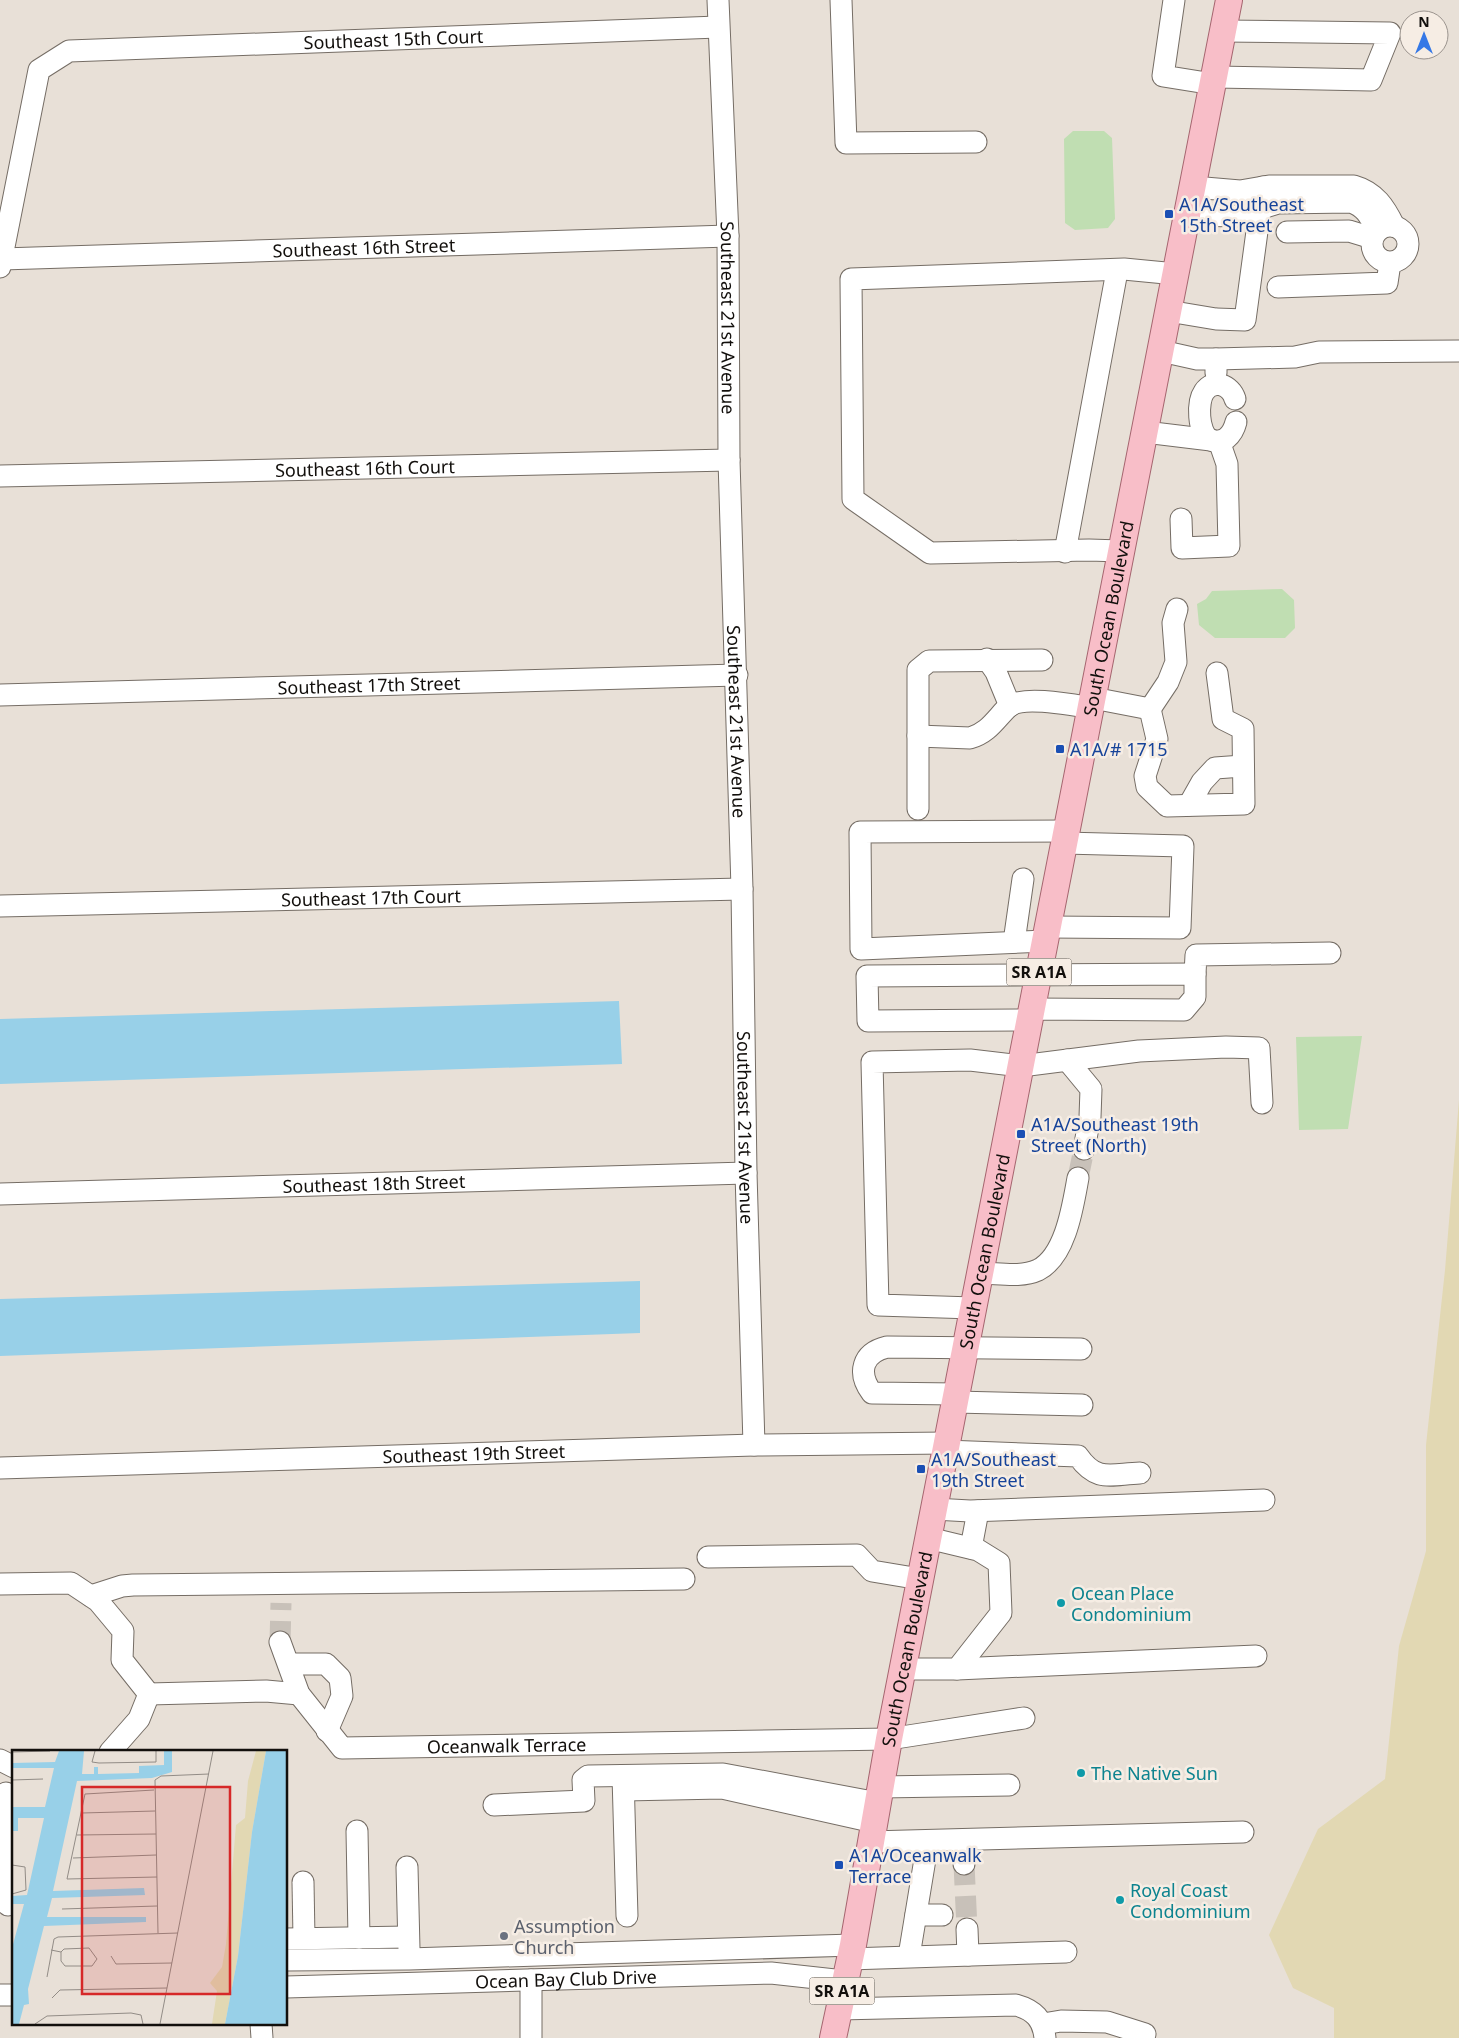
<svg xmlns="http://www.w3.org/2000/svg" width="1459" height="2038" viewBox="0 0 1459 2038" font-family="'Noto Sans',sans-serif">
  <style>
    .green { fill: #c0deb2 }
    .sand { fill: #e2d8b3 }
    .water { fill: #98d0e8 }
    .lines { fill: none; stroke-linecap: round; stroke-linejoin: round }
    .minor-tunnel { stroke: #c8c1b9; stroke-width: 21; stroke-dasharray: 21 11; stroke-linecap: butt }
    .minor-casing { stroke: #756d65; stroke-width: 23 }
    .major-casing { stroke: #a5656f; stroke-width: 28 }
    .minor { stroke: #fff; stroke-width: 21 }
    .major { stroke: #f8bec8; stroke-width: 26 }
    .transit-dot { fill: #1a4fb4; stroke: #f6ede4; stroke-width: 2 }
    .culture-dot { fill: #0f9aa8; stroke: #f6ede4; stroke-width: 2 }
    .worship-dot { fill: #6b7280; stroke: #f6ede4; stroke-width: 2 }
    .labels { text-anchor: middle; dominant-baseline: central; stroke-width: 5; stroke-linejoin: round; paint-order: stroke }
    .shield { fill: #f6ede4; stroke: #56524d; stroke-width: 1 }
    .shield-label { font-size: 16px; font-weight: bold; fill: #120f0c }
    .street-label { font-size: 18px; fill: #120f0c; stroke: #f6ede4 }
    .transit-label { font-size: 18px; fill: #164399; stroke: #f6ede4; text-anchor: start }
    .culture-label { font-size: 18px; fill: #0d838f; stroke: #f6ede4; text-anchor: start }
    .worship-label { font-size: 18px; fill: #5b616d; stroke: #f6ede4; text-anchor: start }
    .inset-road { fill: none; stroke: #928c86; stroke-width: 1 }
    .view { fill: #d62828; fill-opacity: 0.15; stroke: #d62828; stroke-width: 2.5 }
    .inset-edge { fill: none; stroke: #120f0c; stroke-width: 2.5 }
  </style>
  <rect width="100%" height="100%" fill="#e8e0d7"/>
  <path class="green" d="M 1073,131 L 1104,131 L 1112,138 L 1115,219 L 1108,228 L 1075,230 L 1065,223 L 1064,139 Z
    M 1282,589 L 1294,600 L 1295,628 L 1285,638 L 1215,638 L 1199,625 L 1197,604 L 1206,599 L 1212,591 Z
    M 1362,1036 L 1348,1129 L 1299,1130 L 1296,1037 Z"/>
  <path class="sand" d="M 1459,1100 L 1459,2038 L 1334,2038 L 1334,2008 L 1293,1988 L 1269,1935 L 1318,1829 L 1385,1779 L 1399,1646 L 1426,1551 L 1426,1445 L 1445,1270 Z"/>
  <path class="water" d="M 619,1001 L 622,1064 L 0,1084 L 0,1019 Z
    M 640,1281 L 640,1333 L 0,1356 L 0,1299 Z"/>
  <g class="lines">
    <path class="minor-tunnel" d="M 1078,1178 L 1084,1149
      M 280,1642 L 281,1603
      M 964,1864 L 967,1929"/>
    <defs>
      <g id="minor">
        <path id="s1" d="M 718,0 L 728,236 L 729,460 L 742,889 L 746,1173 L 754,1445"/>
        <path d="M 841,0 L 846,143 L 976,142"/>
        <path d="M 1174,0 L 1163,76 L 1213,84"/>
        <path d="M 1215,77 L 1371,80 L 1390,33 L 1223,31"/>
        <path d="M 1193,187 L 1240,191 L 1269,186 L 1354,186 C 1375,192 1385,207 1394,226"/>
        <path d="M 1187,215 L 1237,216 L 1278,203 L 1351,202 C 1366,207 1370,217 1377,231"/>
        <circle cx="1390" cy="244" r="18"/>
        <path d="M 1287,232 L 1349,231 L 1372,238"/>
        <path id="s2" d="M 2,259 L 728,236"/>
        <path id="s3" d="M 0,267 L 39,70 L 69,51 L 718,27"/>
        <path d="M 1278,287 L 1387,283 L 1390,263"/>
        <path d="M 1168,311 L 1216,319 L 1245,320 L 1263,187"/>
        <path d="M 1161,351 L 1197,359 L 1216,359 L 1216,373"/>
        <path d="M 1216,359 L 1295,357 L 1319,352 L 1459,351"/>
        <path d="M 1235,399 C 1231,385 1213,378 1204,392 C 1197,402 1198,432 1209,439 C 1223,447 1233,434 1236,422"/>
        <path d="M 1145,432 L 1211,440"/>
        <path id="s4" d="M 0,476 L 729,460"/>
        <path d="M 1181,519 L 1182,548 L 1229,546 L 1227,464 L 1219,441"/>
        <path d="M 1121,551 L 1089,550 L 930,553 L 853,499 L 851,279 L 1124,269 L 1176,274"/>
        <path d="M 1065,552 L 1117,271"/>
        <path d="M 987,659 L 996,672 L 1010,706"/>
        <path id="s5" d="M 0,695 L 737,675"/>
        <path d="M 1093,698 L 1150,709 L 1157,739 L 1145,776 L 1147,787 L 1167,806 L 1244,804 L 1243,729 L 1223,719 L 1217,673"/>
        <path d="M 1150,709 L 1168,682 L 1176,662 L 1173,623 L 1177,609"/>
        <path d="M 918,736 L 970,738 C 988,733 995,720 1008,707 C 1022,695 1073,705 1091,708"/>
        <path d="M 1189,805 L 1202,782 L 1215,768 L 1243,766"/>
        <path d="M 918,809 L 918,670 L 929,661 L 1042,660"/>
        <path id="s6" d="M 0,906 L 742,889"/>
        <path d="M 1048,927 L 1180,928 L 1183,846 L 1064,843"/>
        <path d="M 1045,941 L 861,949 L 860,832 L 1067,831"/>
        <path d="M 1014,942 L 1023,879"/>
        <path d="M 1195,974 L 1196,955 L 1330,953"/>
        <path d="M 1030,1020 L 868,1021 L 867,976 L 1195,974 L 1195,997 L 1184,1010 L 1032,1009"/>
        <path d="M 1067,1060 L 1091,1089 L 1090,1117 L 1084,1149"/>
        <path id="s7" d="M 0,1194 L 746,1173"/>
        <path d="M 980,1273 C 998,1273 1021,1278 1038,1270 C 1066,1256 1073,1205 1078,1178"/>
        <path d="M 973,1308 L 878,1305 L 872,1062 L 970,1060 L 1021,1066 L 1139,1051 L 1226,1047 L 1259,1048 L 1262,1103"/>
        <path d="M 957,1394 L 872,1393 C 857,1373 862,1353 887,1347 L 1081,1349"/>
        <path d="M 955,1402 L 1082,1405"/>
        <path d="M 945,1451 L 1078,1456 C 1097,1483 1111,1474 1140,1473"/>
        <path id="s8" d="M 0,1468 L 754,1445 L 947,1443"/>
        <path d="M 934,1509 L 970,1511 L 1264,1500"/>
        <path d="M 971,1548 L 978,1511"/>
        <path d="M 708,1557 L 857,1555 L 872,1571 L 920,1579"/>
        <path d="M 0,1584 L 71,1583 L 98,1601 L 123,1631 L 122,1660 L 149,1694"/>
        <path d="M 91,1596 L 122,1586 L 133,1585 L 684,1579"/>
        <path id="s9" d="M 280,1642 L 299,1694 L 342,1748 L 889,1739 L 1024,1718"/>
        <path d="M 289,1664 L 326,1664 L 340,1678 L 342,1696 L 327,1731"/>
        <path d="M 903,1669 L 957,1669 L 1001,1613 L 999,1563 L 978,1550 L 928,1538"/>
        <path d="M 957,1669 L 1256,1656"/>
        <path d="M 149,1694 L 266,1691 L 299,1694"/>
        <path d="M 110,1752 L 139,1719 L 149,1694"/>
        <path d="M 0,1760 L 14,1767"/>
        <path d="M 623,1776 L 627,1916"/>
        <path d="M 880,1787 L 1009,1785"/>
        <path d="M 624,1790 L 722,1788 L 874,1822"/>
        <path d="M 6,1793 L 8,1905"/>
        <path d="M 494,1805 L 584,1801 L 583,1780 L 588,1776 L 723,1774 L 878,1803"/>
        <path d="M 357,1831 L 359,1938"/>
        <path d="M 963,1840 L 964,1864"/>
        <path d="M 870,1842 L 1243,1832"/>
        <path d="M 407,1867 L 409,1949"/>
        <path d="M 303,1882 L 304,1938"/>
        <path d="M 916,1915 L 942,1915"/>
        <path d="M 967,1929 L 968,1955"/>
        <path d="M 286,1939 L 408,1937"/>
        <path d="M 909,1956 L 928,1841"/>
        <path d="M 849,1959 L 1066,1952"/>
        <path d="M 286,1960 L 409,1959 L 853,1945"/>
        <path id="s10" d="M 286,1987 L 771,1973 L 844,1981"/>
        <path d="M 0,1995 L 14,1995"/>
        <path d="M 839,2009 L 1016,2005 C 1034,2010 1043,2019 1045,2038"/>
        <path d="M 261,2024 L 262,2038"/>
        <path d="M 1043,2024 L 1061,2021 L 1107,2022 L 1145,2034"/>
        <path d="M 531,2038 L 531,1980"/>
      </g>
      <g id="major">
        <path id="s11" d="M 833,2038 L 853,1945 L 889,1739 L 1229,0"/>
      </g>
    </defs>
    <use href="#minor" class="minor-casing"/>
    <use href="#major" class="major-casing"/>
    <use href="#minor" class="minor"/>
    <use href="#major" class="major"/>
  </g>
  <g class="transit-dot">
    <rect x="1164" y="209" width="10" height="10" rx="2.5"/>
    <rect x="1055" y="744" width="10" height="10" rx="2.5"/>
    <rect x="1016" y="1129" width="10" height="10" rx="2.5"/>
    <rect x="916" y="1464" width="10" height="10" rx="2.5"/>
    <rect x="834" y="1860" width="10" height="10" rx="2.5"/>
  </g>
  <g class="culture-dot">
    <circle cx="1061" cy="1603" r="5"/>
    <circle cx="1081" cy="1773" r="5"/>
    <circle cx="1120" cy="1900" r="5"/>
  </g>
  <circle class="worship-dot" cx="504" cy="1936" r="5"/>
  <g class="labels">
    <g class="shield">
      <rect x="1006.5" y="958.5" width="65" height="27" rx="4"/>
      <rect x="809.5" y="1977.5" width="65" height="27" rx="4"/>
    </g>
    <g class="shield-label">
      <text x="1039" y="972">SR A1A</text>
      <text x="842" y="1991">SR A1A</text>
    </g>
    <g class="street-label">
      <text stroke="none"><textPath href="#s3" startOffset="561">Southeast 15th Court</textPath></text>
      <text stroke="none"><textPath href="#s2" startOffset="362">Southeast 16th Street</textPath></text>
      <text stroke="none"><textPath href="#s1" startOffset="318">Southeast 21st Avenue</textPath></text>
      <text stroke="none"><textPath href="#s4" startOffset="365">Southeast 16th Court</textPath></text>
      <text stroke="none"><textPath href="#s11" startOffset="1446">South Ocean Boulevard</textPath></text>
      <text stroke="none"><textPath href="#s5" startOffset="369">Southeast 17th Street</textPath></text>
      <text stroke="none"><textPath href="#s1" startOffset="722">Southeast 21st Avenue</textPath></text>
      <text stroke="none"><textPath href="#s6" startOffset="371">Southeast 17th Court</textPath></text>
      <text stroke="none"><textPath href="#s1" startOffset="1128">Southeast 21st Avenue</textPath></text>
      <text stroke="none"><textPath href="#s7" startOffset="374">Southeast 18th Street</textPath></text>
      <text stroke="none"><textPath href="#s11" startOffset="801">South Ocean Boulevard</textPath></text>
      <text stroke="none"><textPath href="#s8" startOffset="474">Southeast 19th Street</textPath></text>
      <text stroke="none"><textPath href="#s11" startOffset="396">South Ocean Boulevard</textPath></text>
      <text stroke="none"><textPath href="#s9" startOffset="289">Oceanwalk Terrace</textPath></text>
      <text stroke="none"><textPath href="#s10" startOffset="280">Ocean Bay Club Drive</textPath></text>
    </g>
    <g class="transit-label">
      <text x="1179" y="204">A1A/Southeast<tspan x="1179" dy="21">15th Street</tspan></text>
      <text x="1070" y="749">A1A/# 1715</text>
      <text x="1031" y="1124">A1A/Southeast 19th<tspan x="1031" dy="21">Street (North)</tspan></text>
      <text x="931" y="1459">A1A/Southeast<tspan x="931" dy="21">19th Street</tspan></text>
      <text x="849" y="1855">A1A/Oceanwalk<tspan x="849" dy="21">Terrace</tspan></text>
    </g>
    <g class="culture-label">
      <text x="1071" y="1593">Ocean Place<tspan x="1071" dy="21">Condominium</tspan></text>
      <text x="1091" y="1773">The Native Sun</text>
      <text x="1130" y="1890">Royal Coast<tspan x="1130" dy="21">Condominium</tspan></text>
    </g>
    <g class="worship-label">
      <text x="514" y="1926">Assumption<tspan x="514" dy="21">Church</tspan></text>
    </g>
  </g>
  <g transform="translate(12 1750)">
    <rect width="275" height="275" fill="#e8e0d7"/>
    <path d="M 244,1 L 254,1 L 240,82 L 226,206 L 213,274 L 200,274 L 205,241 L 198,233 L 210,217 L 214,194 L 224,75 L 233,68 L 236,31 Z" fill="#e2d8b3"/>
    <path d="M 47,1 L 72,1 L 70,24 L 82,24 L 82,17 L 86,17 L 86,24 L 127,23 L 127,16 L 152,15 L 152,1 L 160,1 L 160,22 L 140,28 L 65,31 L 41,141 L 132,138 L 133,145 L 40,148 L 35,167 L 134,167 L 134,172 L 32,176 L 16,239 L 17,254 L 12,255 L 7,274 L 0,274 L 0,198 L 12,154 L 0,154 L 0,146 L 15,145 L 32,68 L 6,68 L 6,81 L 0,81 L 0,57 L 33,57 L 42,18 L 0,18 L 0,13 L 43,12 ZM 254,1 L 275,1 L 275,274 L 213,274 L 226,206 L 240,82 Z" fill="#98d0e8"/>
    <path class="inset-road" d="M 83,1 L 80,12 L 87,13 L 144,12 L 144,1M 0,2 L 38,1M 0,30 L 31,29M 142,40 L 73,44 L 55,129 L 145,127M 70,63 L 143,61M 65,85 L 144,84M 61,108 L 144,105M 0,115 L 13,117 L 14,140 L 0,144M 50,159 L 145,156M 146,183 L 143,30 L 149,26 L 197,24M 39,200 L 49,202 L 52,199 L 77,198 L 85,209M 49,202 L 49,211 L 53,216 L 80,216 L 85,209M 99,206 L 104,214 L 160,213M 35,227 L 42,189 L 46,187 L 166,183M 40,248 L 48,240 L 155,238M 23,274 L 35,266 L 119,263 L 129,265 L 131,274M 148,274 L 201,1"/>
    <path class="view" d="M 70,37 L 218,37 L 218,244 L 70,244 Z"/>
    <rect width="275" height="275" class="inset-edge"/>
  </g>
  <g transform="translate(1424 35)"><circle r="24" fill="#f6ede4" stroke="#9b948e"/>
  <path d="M0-4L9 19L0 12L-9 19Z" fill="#3578e6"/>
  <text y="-8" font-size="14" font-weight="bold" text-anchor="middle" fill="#120f0c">N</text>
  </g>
</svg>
